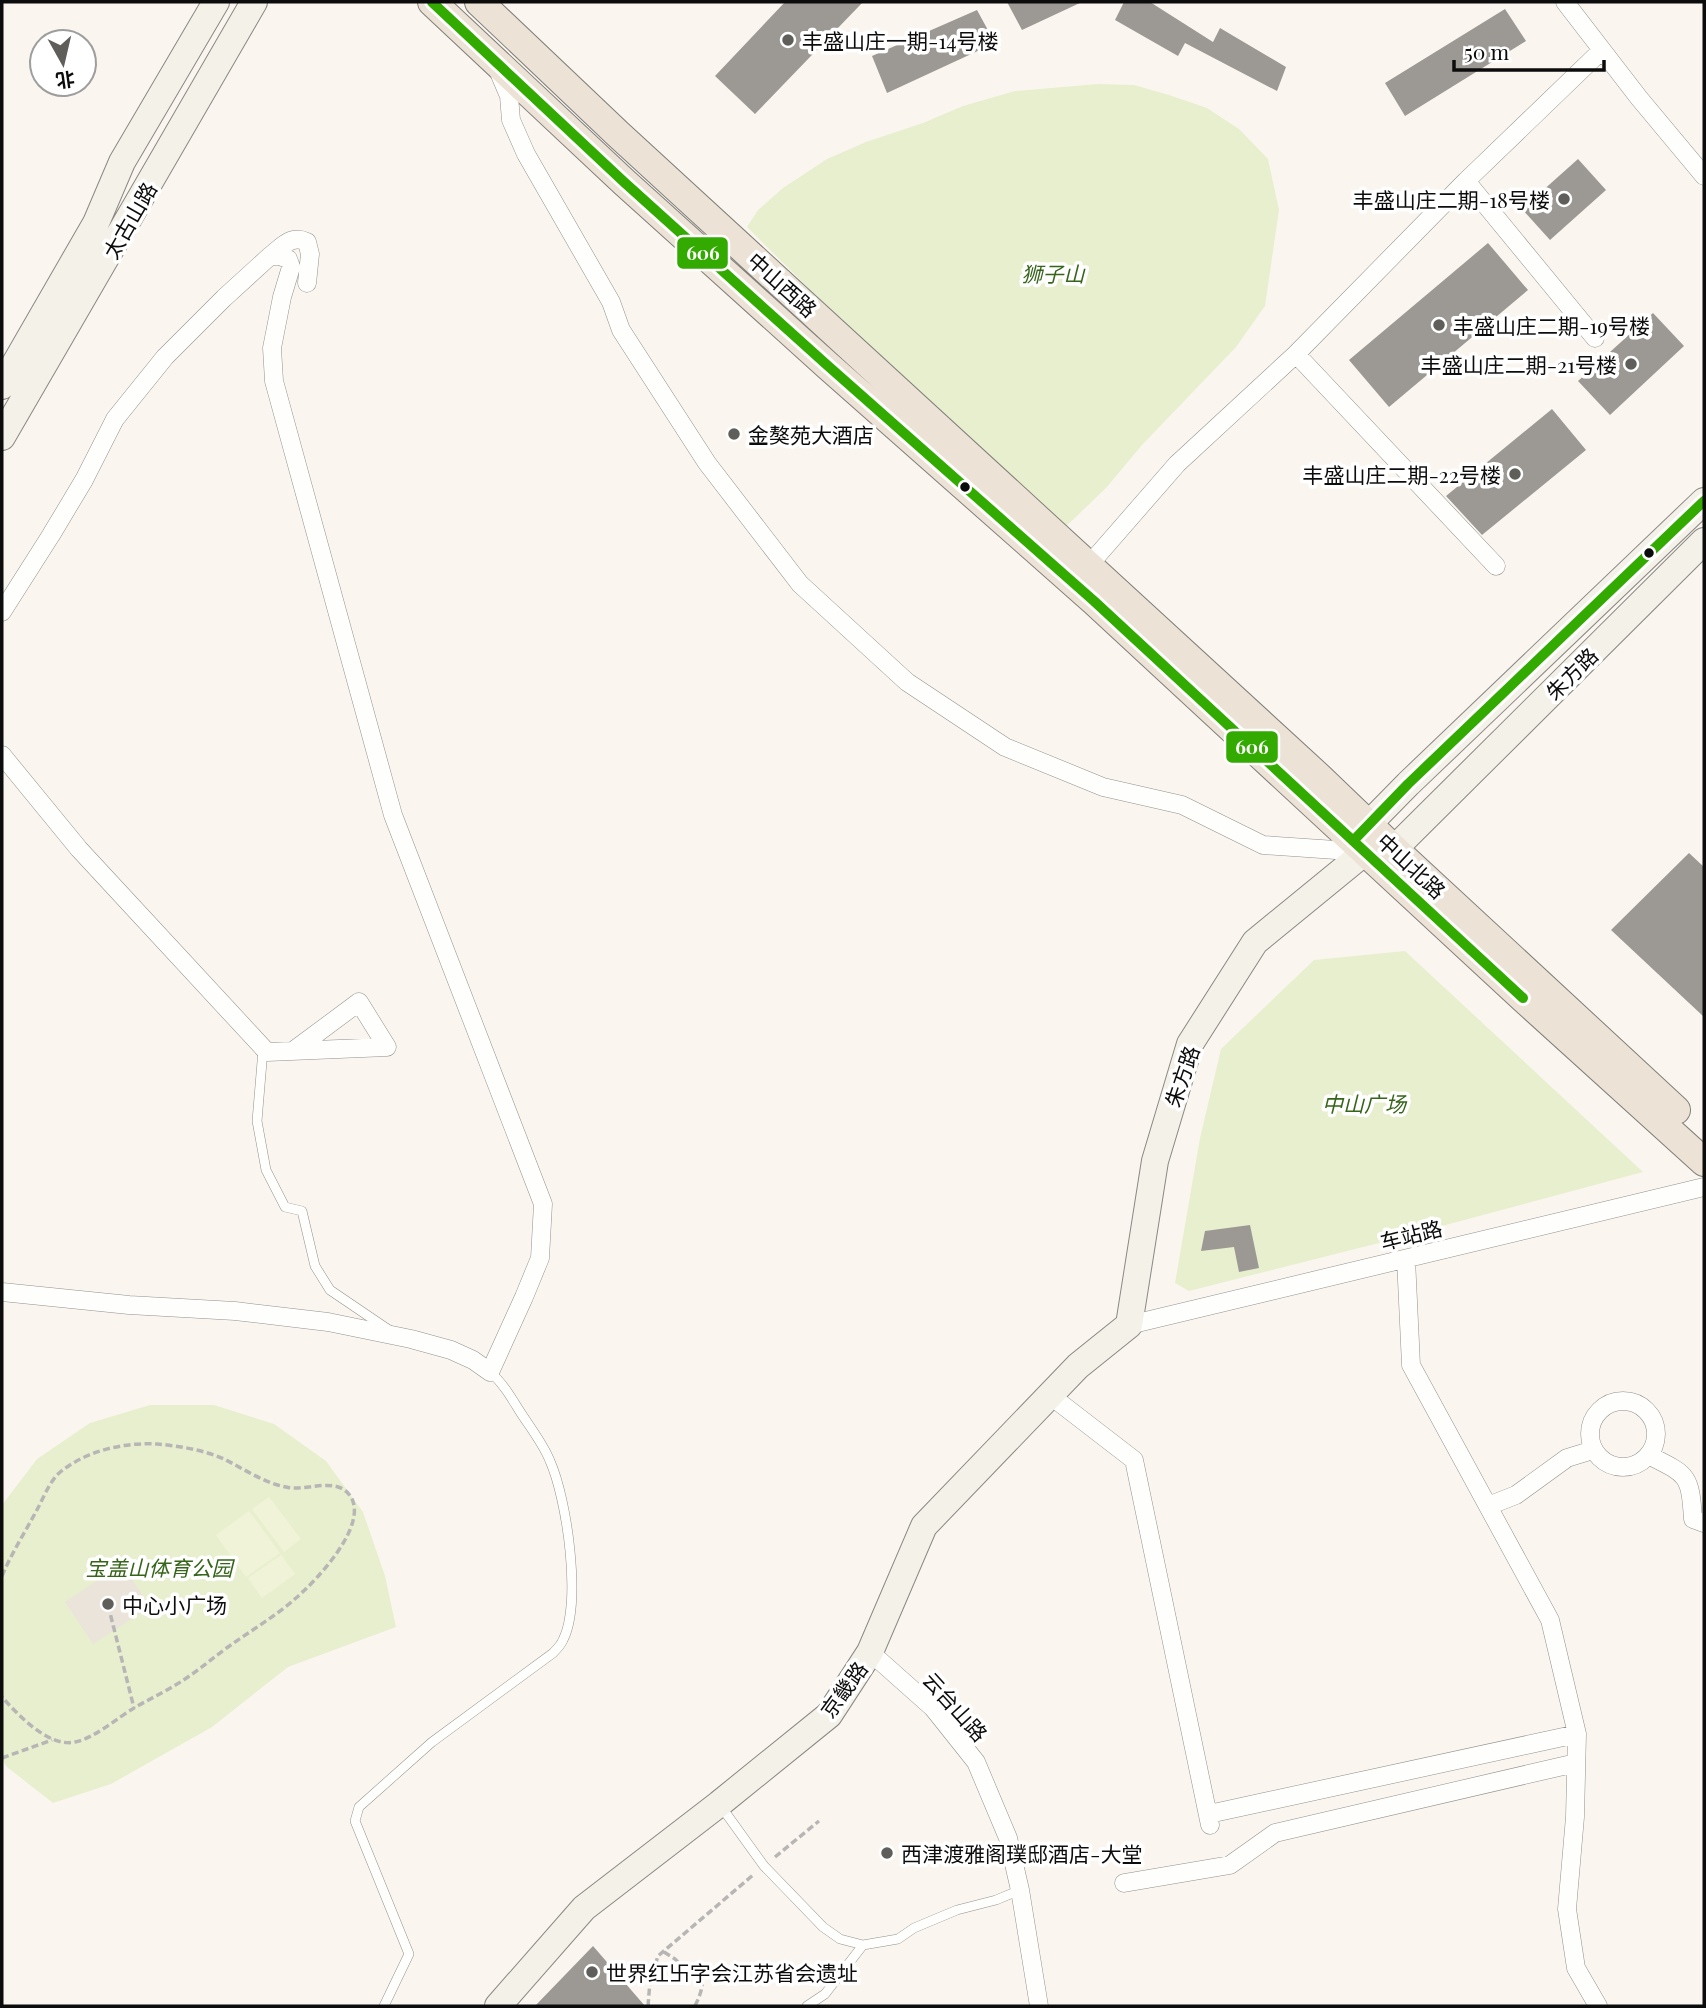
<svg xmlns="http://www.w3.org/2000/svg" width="1706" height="2008" viewBox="0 0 1706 2008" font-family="'Playfair Display','Noto Sans SC',serif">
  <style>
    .green { fill: #e8efce }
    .pitch { fill: #f1f3d8 }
    .plaza { fill: #eae4da }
    .building { fill: #9c9995 }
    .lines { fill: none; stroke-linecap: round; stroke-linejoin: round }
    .lane-casing { stroke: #93918e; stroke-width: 10 }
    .street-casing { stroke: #93918e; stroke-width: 19 }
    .secondary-casing { stroke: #8a8885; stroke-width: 28 }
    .primary-casing { stroke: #807f7c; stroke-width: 30 }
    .path { stroke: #b7b6b5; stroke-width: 3.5; stroke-dasharray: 7 3.5; stroke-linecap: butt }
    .lane { stroke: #fefefd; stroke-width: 9 }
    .street { stroke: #fefefd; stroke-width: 18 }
    .secondary { stroke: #f4f1e8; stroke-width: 26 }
    .primary { stroke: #ece3d6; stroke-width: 28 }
    .bus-1-casing { stroke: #fff; stroke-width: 16 }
    .bus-1 { stroke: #3a0; stroke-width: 10 }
    .poi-dot { fill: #5f5e5b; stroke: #fff; stroke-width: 2.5 }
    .bus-dot { fill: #0c0c0c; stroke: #fff; stroke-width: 2.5 }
    .labels { text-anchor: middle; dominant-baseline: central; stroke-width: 7; stroke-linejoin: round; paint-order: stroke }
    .poi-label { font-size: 21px; fill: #0c0c0c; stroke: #fff; text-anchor: start }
    .street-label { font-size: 21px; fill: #0c0c0c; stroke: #fff }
    .park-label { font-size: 21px; font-style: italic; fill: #36651a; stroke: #fff }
    .line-badge { stroke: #fff; stroke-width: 2.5 }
    .badge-label { font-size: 19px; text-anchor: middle; font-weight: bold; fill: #fff }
  </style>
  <rect width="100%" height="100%" fill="#faf6ef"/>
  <path class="green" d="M 1098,84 L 1134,85 L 1169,95 L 1207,108 L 1239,129 L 1268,159 L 1279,210 L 1265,306 L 1236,347 L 1142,445 L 1106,488 L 1057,535 L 747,227 L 758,210 L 783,188 L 827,159 L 866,142 L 923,123 L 963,106 L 1015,91 Z
    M 1405,951 L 1643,1172 L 1375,1244 L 1189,1291 L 1175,1283 L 1200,1138 L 1221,1049 L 1314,960 Z
    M 150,1405 L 214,1405 L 274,1424 L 326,1461 L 363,1512 L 385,1576 L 396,1627 L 288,1667 L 212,1727 L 111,1784 L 53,1803 L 7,1767 L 2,1760 L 2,1505 L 37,1459 L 90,1423 Z"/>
  <path class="pitch" d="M 269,1497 L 301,1539 L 284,1552 L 252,1509 Z
    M 249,1511 L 280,1553 L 246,1577 L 216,1535 Z
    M 281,1555 L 295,1574 L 262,1598 L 248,1578 Z"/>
  <path class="plaza" d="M 122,1564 L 150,1607 L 93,1644 L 65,1602 Z"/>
  <path class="building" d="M 785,2 L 863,2 L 755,114 L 715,76 Z
    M 1007,2 L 1082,2 L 1022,30 Z
    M 1124,2 L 1150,2 L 1213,42 L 1220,28 L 1286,67 L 1277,91 L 1185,43 L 1178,56 L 1115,20 Z
    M 1505,9 L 1526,41 L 1405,116 L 1385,83 Z
    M 977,10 L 995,43 L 887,93 L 872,56 Z
    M 1578,159 L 1606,190 L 1550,240 L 1522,209 Z
    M 1488,243 L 1528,290 L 1389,407 L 1349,360 Z
    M 1653,313 L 1684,346 L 1610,415 L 1578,381 Z
    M 1552,409 L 1586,450 L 1482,535 L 1446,496 Z
    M 1689,853 L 1704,867 L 1704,1017 L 1611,930 Z
    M 1250,1225 L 1259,1268 L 1239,1272 L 1234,1247 L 1201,1251 L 1205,1231 Z
    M 593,1946 L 645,2006 L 535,2006 Z"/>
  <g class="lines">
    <defs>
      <path id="lane" d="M 263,1050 L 257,1121 L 266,1170 L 285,1207 L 302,1211 L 315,1266 L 330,1290 L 389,1330
        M 720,1805 L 764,1866 L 823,1927 L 840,1939 L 863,1945 L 898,1939 L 914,1928 L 957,1910 L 996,1900 L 1020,1890
        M 384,2006 L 409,1954 L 355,1821 L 359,1807 L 432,1742 L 553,1653 C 557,1649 561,1645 563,1640 C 582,1603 567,1499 550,1461 C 543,1443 529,1426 519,1410 C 511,1397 502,1382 490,1372
        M 807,2006 L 825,1994 L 863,1945"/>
      <path id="street" d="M 1565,2 L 1639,98 L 1704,176
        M 498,70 L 509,96 L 511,120 L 526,154 L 611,302 L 621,330 L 707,463 L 800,584 L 907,682 L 1005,747 L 1103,787 L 1182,805 L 1263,845 L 1365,852
        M 1466,181 L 1602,50
        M 270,256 C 282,247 291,234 307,242 L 310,254 L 307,283
        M 1296,354 L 1496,566
        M 1089,565 L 1177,464 L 1296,354 L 1466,181 L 1595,338
        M 2,612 L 51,535 L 84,480 L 115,419 L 165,357 L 224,298 L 270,256 L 280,256 L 288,259 L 291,267 L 282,297 L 272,348 L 274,381 L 393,815 L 543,1204 L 540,1258 L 524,1297 L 490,1372 L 473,1360 L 451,1350 L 411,1339 L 328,1322 L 235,1311 L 129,1305 L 2,1292
        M 2,755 L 79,849 L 267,1052 L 387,1047 L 359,1002 L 293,1051
        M 1406,1259 L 1411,1365 L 1550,1620 L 1577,1734 L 1575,1817 L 1567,1909 L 1576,1968 L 1598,2006
        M 1129,1325 L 1704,1187
        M 1051,1396 L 1134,1460 L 1210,1825
        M1590 1434a33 33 0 1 1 66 0a33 33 0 1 1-66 0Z
        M 1648,1455 C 1688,1475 1690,1474 1693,1519 L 1704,1523
        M 1488,1506 L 1516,1495 L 1567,1458 L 1593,1450
        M 870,1652 L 933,1708 L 976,1762 L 1008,1838 L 1020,1890 L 1039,2006
        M 1209,1814 L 1577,1734
        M 1124,1883 L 1230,1865 L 1275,1833 L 1576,1763"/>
      <path id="secondary" d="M 2,386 L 96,223 L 122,162 L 216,2
        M 2,437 L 254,2
        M 1353,840 L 1408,784 L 1704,501
        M 1380,863 L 1704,541
        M 498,2006 L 584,1908 L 719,1804 L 829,1715 L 870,1652 L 924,1526 L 1078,1366 L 1129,1325 L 1155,1161 L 1190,1044 L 1255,942 L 1365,852"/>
      <path id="primary" d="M 432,2 L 624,182 L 827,365 L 1094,601 L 1523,998 L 1704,1162
        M 479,2 L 618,134 L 1320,778 L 1393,848 L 1676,1110"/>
    </defs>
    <use href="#lane" class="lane-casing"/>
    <use href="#street" class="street-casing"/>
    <use href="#secondary" class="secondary-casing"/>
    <use href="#primary" class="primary-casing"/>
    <path class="path" d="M 2,1576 C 12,1552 27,1529 39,1506 C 44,1496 50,1482 58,1474 C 84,1451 124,1442 157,1444 C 179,1446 204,1450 224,1459 C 244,1469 264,1483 286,1487 C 307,1492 337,1475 351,1497 C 368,1526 317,1580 296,1598 C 276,1616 250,1631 228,1647 C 213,1658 200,1669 185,1679 C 169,1690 151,1698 134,1708 C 117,1718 95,1738 75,1742 C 49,1748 17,1714 2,1697
      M 108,1605 L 134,1708
      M 2,1758 L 52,1740
      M 775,1857 L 819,1821
      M 664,1952 L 675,1959 L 689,1974 L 699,1971 C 706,1983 700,1995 695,2006
      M 648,2006 L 650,1981 L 658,1956 L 753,1875"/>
    <use href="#lane" class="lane"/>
    <use href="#street" class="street"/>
    <use href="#secondary" class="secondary"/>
    <use href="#primary" class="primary"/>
    <defs>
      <path id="bus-1" d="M 432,2 L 624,182 L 827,365 L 1094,601 L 1523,998
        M 1353,841 L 1408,784 L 1704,501"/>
    </defs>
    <use href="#bus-1" class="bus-1-casing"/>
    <use href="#bus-1" class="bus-1"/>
  </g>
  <g class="poi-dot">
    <circle cx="788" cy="40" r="7"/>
    <circle cx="1564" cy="199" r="7"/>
    <circle cx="1439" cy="325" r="7"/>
    <circle cx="1631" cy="364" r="7"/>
    <circle cx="734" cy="434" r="7"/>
    <circle cx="1515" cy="474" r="7"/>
    <circle cx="108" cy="1604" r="7"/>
    <circle cx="887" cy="1853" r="7"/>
    <circle cx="592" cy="1972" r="7"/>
  </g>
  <g class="bus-dot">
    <circle cx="965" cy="487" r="6"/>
    <circle cx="1649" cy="553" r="6"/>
  </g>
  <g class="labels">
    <g class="poi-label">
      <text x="802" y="40">丰盛山庄一期-14号楼</text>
      <text x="1550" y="199" text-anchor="end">丰盛山庄二期-18号楼</text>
      <text x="1453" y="325">丰盛山庄二期-19号楼</text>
      <text x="1617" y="364" text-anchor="end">丰盛山庄二期-21号楼</text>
      <text x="748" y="434">金獒苑大酒店</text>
      <text x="1501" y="474" text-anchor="end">丰盛山庄二期-22号楼</text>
      <text x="122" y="1604">中心小广场</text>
      <text x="901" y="1853">西津渡雅阁璞邸酒店-大堂</text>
      <text x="606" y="1972">世界红卐字会江苏省会遗址</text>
    </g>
    <g class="street-label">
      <text transform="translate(129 220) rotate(-60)">太古山路</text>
      <text transform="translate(783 284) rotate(42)">中山西路</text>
      <text transform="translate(1571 673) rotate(-45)">朱方路</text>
      <text transform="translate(1412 865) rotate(43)">中山北路</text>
      <text transform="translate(1181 1076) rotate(-71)">朱方路</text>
      <text transform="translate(1411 1234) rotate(-14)">车站路</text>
      <text transform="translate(843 1689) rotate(-54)">京畿路</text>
      <text transform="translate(956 1706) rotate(48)">云台山路</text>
    </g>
    <g class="park-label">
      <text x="1053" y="273">狮子山</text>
      <text x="1364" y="1103">中山广场</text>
      <text x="159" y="1567">宝盖山体育公园</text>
    </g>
  </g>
  <g class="line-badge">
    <rect x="676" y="236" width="53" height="34" rx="7" fill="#3a0"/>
    <rect x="1225" y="730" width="54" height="34" rx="7" fill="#3a0"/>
  </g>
  <g class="badge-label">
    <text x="703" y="260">606</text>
    <text x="1252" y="754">606</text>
  </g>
  <rect width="1706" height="2008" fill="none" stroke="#0c0c0c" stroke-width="7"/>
  <g transform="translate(63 63) rotate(172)"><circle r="33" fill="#ffffff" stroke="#9e9e9e" stroke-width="2"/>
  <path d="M0-5L12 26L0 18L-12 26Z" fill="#5f5e5b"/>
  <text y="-10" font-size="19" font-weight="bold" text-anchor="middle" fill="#0c0c0c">北</text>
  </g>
  <path d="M1454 60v10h150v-10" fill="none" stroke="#0c0c0c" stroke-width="3.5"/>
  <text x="1464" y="60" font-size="21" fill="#0c0c0c" stroke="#ffffff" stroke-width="5" paint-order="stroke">50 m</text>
</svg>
